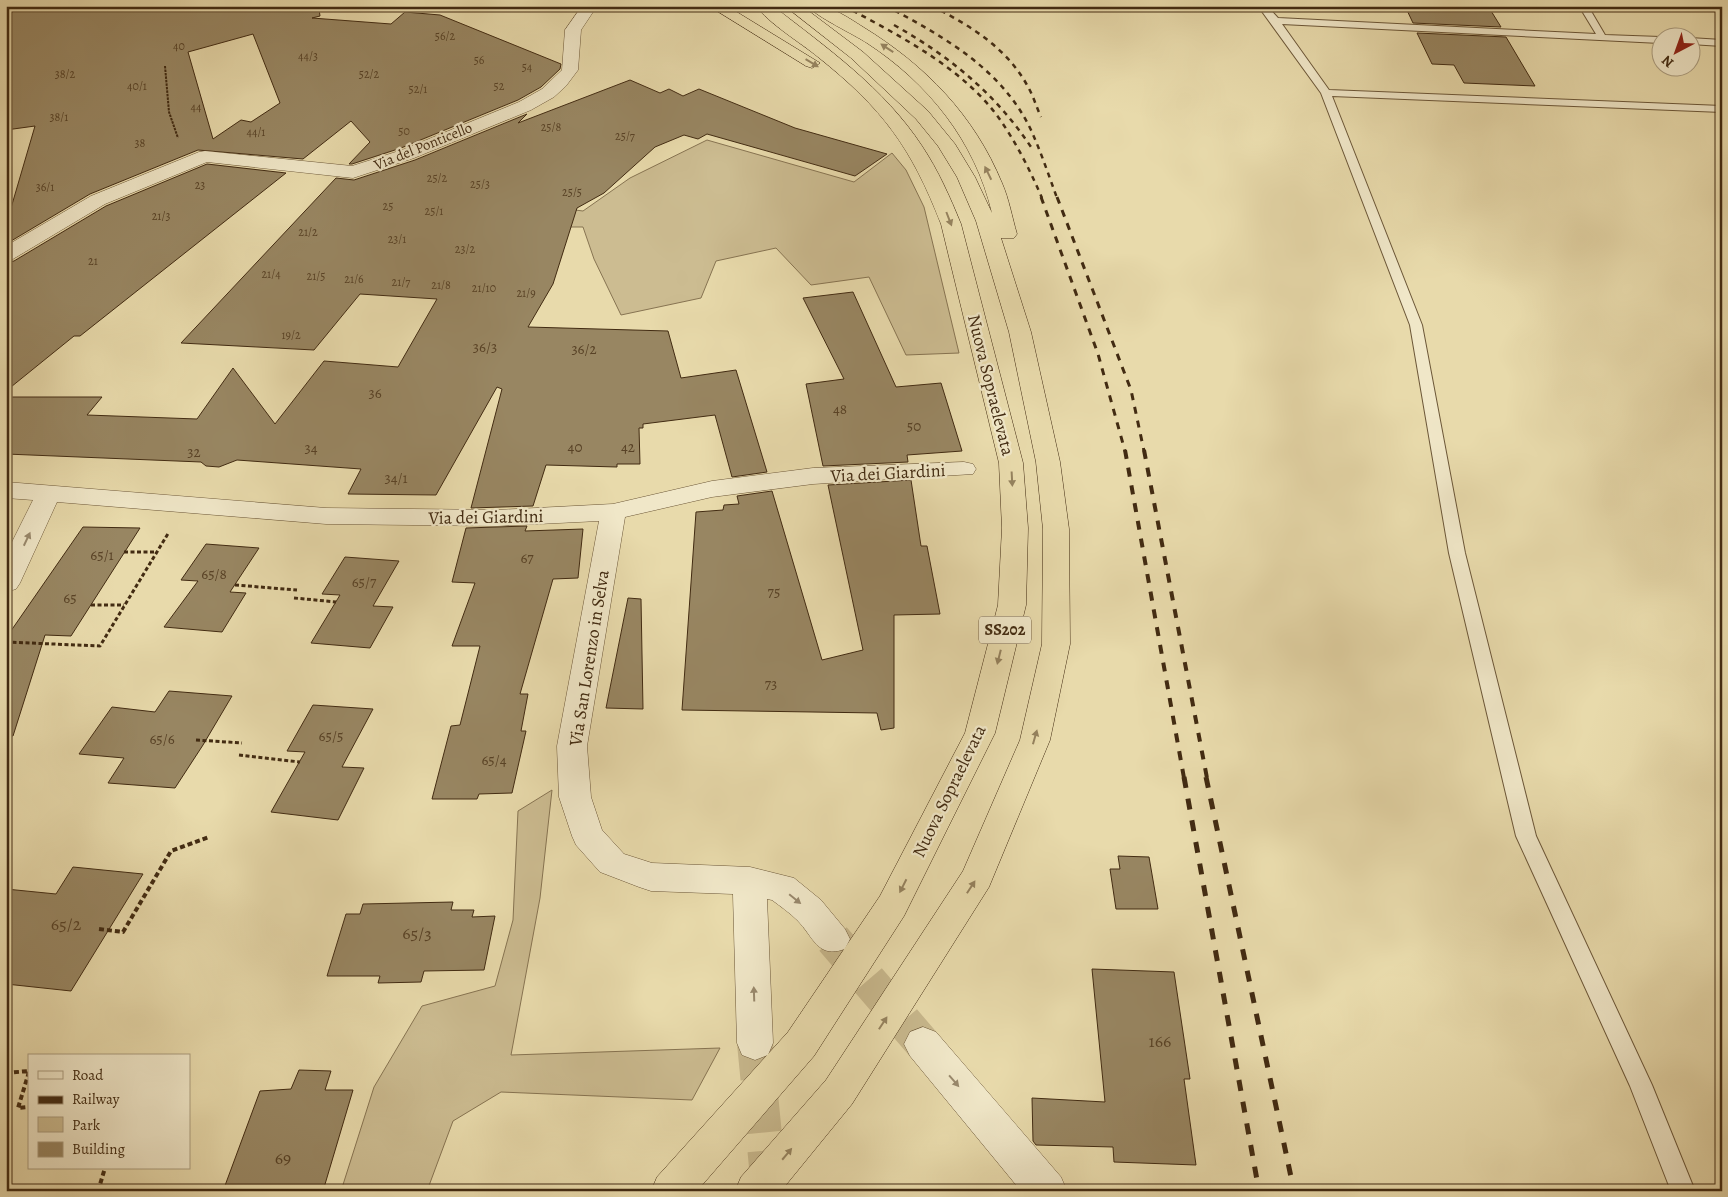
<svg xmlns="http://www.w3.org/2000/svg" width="1728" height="1197" viewBox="0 0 1728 1197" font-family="Alegreya,serif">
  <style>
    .green { fill: #ccbc91; stroke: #877452 }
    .building { fill: #988662; stroke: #422b12; fill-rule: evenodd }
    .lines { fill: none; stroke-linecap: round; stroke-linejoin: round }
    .street-tunnel { stroke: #c7b78c; stroke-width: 36; stroke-dasharray: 36 18; stroke-linecap: butt }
    .lane-casing { stroke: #6c5738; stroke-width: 2 }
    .street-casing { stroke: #6c5738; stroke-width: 1 }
    .highway-casing { stroke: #422b12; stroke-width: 1 }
    .path-far2 { stroke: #422b12; stroke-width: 2; stroke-dasharray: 2.5 1; stroke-linecap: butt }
    .path-far1 { stroke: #422b12; stroke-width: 3; stroke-dasharray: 4 2.5; stroke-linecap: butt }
    .path { stroke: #422b12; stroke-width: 4; stroke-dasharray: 5 3; stroke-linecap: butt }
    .lane { fill: #f0e7c8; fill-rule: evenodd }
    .street { fill: #f0e7c8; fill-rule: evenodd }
    .highway { fill: #e8daab; fill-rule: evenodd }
    .rail-far3 { stroke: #422b12; stroke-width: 2.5; stroke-dasharray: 5 5; stroke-linecap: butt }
    .rail-far2 { stroke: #422b12; stroke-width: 3; stroke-dasharray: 7 7; stroke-linecap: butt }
    .rail-far1 { stroke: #422b12; stroke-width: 4; stroke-dasharray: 9 9; stroke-linecap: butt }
    .rail { stroke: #422b12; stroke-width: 5; stroke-dasharray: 11 11; stroke-linecap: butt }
    .oneway { fill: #95825e }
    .oneway2 { fill: #99896d }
    .labels { text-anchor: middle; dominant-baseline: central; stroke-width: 4.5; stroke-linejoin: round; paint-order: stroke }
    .far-number-label { font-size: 12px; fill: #584226 }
    .far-street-label { font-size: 15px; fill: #422b12; stroke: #f0e7c8 }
    .number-label { font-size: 15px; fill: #584226 }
    .shield { fill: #f0e7c8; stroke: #766349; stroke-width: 1 }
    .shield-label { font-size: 16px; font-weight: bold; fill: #422b12 }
    .street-label { font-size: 18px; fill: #422b12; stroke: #f0e7c8 }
    .near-number-label { font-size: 18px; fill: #584226 }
  </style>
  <rect width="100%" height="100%" fill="#e8daab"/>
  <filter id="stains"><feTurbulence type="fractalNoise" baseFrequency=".004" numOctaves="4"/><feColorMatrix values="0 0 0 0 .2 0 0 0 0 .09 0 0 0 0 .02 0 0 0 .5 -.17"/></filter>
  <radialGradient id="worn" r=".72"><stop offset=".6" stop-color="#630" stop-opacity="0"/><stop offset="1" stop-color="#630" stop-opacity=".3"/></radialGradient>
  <path class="green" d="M 707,140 L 854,182 L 892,153 L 906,170 L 924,207 L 959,353 L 906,355 L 869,277 L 811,285 L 776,248 L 716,261 L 701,298 L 621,315 L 594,259 L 583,227 L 511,227 L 395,187 L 583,211 L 630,178 Z
    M 552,790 L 540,898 L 511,1055 L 720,1048 L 692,1100 L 501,1092 L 453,1121 L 427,1191 L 341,1191 L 374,1087 L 422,1006 L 495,986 L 513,920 L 518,811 Z"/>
  <path class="building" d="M 6,6 L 322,6 L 319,9 L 320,16 L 312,18 L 391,24 L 405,12 L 440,15 L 561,64 L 560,69 L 541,87 L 518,100 L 401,148 L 352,164 L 349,164 L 370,142 L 351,121 L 303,159 L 198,150 L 90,194 L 6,244 L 6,209 L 11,208 L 35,126 L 6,130 ZM 253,34 L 280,103 L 251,122 L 241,120 L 213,139 L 188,52 Z
    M 1405,6 L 1488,6 L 1501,27 L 1413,23 Z
    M 1417,33 L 1506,37 L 1535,86 L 1464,83 L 1454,65 L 1432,64 Z
    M 630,80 L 660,93 L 669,89 L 683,96 L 699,89 L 795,128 L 887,154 L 855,176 L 707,134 L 698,139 L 684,135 L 655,147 L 604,193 L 577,208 L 553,284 L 528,327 L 668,331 L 681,378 L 736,370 L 767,472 L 732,477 L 715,415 L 643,424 L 643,428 L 639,428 L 640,464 L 617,464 L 617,467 L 546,465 L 533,506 L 471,508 L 502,389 L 497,387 L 436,495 L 348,494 L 361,469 L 237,460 L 219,467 L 206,466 L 201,462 L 6,454 L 6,397 L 102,397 L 87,415 L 197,419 L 233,368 L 275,424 L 324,361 L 398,367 L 437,299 L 360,294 L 314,350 L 181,343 L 336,178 L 354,180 L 415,160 L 527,114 L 518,123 Z
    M 207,164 L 286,173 L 80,336 L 74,336 L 6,391 L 6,263 L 14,261 L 106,206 Z
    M 853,292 L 896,387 L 941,383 L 962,451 L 907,455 L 908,462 L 823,466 L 806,384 L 844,379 L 803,298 Z
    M 911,480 L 921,546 L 927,546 L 940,614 L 894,615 L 894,728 L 881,730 L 877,713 L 682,710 L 696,512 L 723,510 L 724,505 L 739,504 L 737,496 L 772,491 L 822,660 L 863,650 L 828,485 Z
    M 527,526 L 525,531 L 583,529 L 578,578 L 553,579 L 520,694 L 528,694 L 521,731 L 526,731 L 512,793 L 479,794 L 477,799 L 432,799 L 451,726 L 460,725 L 480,646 L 452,646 L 475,583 L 452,582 L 466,528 Z
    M 83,527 L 140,528 L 71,636 L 45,635 L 13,736 L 6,735 L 6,638 Z
    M 206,544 L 259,548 L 230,592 L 246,593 L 222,632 L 164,627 L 198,581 L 181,580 Z
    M 345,557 L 399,561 L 373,606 L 393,607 L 370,648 L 311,643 L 340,595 L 322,594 Z
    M 628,598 L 641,599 L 643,709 L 606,708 Z
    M 169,691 L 232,696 L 203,745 L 175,788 L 108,783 L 124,758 L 79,754 L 112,707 L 155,712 Z
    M 313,705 L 373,709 L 342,767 L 364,768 L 338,820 L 271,812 L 305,752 L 287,751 Z
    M 1118,856 L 1149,857 L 1158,909 L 1116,909 L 1110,869 L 1120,869 Z
    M 73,867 L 143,874 L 71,991 L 6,984 L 6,889 L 56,894 Z
    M 453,902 L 451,910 L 474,910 L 472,917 L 495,916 L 484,970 L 424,971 L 421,982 L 378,983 L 380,976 L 327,976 L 346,914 L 360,914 L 363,904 Z
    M 1092,969 L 1174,972 L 1190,1079 L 1184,1079 L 1196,1165 L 1114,1162 L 1113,1147 L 1036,1145 L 1033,1141 L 1032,1098 L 1105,1102 Z
    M 299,1070 L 331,1071 L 325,1090 L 353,1090 L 323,1191 L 223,1191 L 260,1091 L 291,1089 Z"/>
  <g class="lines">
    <path class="street-tunnel" d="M 833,939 L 923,1044
      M 755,1043 L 769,1187"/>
    <defs>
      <path id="lane" d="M 1258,6 L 1267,6 L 1278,18 L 1596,34 L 1579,6 L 1588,6 L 1605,35 L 1660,37 L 1660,43 L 1282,24 L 1329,90 L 1722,106 L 1722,112 L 1332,96 L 1422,325 L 1465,553 L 1536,836 L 1652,1085 L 1695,1191 L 1671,1191 L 1630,1086 L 1516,836 L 1449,553 L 1410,325 L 1321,93 Z
        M 1690,38 L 1722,40 L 1722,46 L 1690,44 Z"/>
      <path id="street" d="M 582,6 L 597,6 L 581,30 L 578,70 L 566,86 L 554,97 L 531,110 L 414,158 L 353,178 L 207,162 L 105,204 L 13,259 L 6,261 L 6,246 L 91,196 L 199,152 L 205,151 L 352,166 L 402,150 L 519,102 L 542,89 L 562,70 L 565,30 Z
        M 964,462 L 973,464 L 976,469 L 973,474 L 813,484 L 712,497 L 625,517 L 587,746 L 591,797 L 602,830 L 624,854 L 652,863 L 750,867 L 794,878 L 821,900 L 845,929 L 850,939 L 845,949 C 817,959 814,937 797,920 C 790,913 780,906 772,900 L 767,899 L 773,1043 L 768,1055 L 755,1060 L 742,1055 L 737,1043 L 733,894 L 651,891 L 639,887 L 600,872 L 576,845 L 572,836 L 559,797 L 557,746 L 599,521 L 497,526 L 326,524 L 57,502 L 20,583 L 16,589 L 6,592 L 6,554 L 33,500 L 6,498 L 6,482 L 326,508 L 497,510 L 613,504 L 712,481 L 813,468 Z
        M 923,1027 L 936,1032 L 1061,1177 L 1067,1191 L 1021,1191 L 910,1056 L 904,1044 L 910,1032 Z"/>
      <path id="highway" d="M 709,6 L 727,6 L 820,63 L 812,68 L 806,66 Z
        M 756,6 L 773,6 C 827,48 884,88 922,146 C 938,170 950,197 961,224 L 1023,463 L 1028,528 L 1026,605 L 995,733 L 904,916 L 814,1056 L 697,1191 L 651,1191 L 657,1177 L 788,1032 L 880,896 L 965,733 L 998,605 L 1002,528 L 999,463 L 941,224 C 911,147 883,109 818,57 C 801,43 768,23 756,6 Z
        M 785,6 L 802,6 L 863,52 L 928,111 L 955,144 L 975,177 L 992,213 C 975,141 928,83 867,43 C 855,35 815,16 809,7 C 828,3 847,17 863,27 C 925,65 974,115 1002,183 C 1009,199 1012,217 1017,234 L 1014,238 L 1001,238 L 1031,332 L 1060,462 L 1069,529 L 1070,644 L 1050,740 L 989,887 L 852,1104 L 781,1191 L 735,1191 L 741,1177 L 826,1080 L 963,871 L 1020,740 L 1042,644 L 1043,529 L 1036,462 L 1009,332 L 976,221 L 957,177 L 938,146 L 916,119 L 851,58 Z"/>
    </defs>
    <use href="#lane" class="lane-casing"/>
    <use href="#street" class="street-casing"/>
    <use href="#highway" class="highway-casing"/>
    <path class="path-far2" d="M 165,66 L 169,112 L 178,138"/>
    <path class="path-far1" d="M 124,552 L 157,552
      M 235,585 L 297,590
      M 294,598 L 336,602
      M 91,605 L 124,605
      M 6,642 L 100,646 L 169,532
      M 196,740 L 242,743
      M 239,755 L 300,762"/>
    <path class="path" d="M 99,929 L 123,932 L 171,851 L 209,837
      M 29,1072 L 18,1108 L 29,1107
      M 6,1073 L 29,1071
      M 98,1191 L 105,1168"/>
    <use href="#lane" class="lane"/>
    <use href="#street" class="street"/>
    <use href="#highway" class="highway"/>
    <path class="rail-far3" d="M 844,6 C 898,35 958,65 996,114 C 1015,140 1029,168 1042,198
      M 886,6 C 943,36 1002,69 1031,130 C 1041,152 1049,176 1057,198
      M 932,6 C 969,25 1006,47 1027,85 C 1033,95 1036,106 1041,117
      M 894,25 C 951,57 997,95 1033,150"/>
    <path class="rail-far2" d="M 1041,197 L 1098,354 L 1125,451
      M 1057,197 L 1131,390 L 1144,451"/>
    <path class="rail-far1" d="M 1125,450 L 1184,778
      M 1144,450 L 1207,778"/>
    <path class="rail" d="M 1184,777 L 1259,1191
      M 1206,777 L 1294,1191"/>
  </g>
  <defs><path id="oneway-solid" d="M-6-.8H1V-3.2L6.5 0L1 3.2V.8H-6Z" transform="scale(1.25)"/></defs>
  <g class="oneway">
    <use href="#oneway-solid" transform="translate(887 48) rotate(-147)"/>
    <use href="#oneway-solid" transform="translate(812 63) rotate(31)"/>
    <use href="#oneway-solid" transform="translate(988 173) rotate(-116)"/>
    <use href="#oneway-solid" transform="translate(949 219) rotate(69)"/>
    <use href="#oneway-solid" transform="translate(1012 479) rotate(87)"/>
    <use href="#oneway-solid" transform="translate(999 657) rotate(104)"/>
    <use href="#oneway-solid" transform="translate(1035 737) rotate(-74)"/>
    <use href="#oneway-solid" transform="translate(903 886) rotate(117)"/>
    <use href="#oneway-solid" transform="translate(971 887) rotate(-57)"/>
    <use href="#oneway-solid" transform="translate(883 1023) rotate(-57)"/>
    <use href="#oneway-solid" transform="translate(787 1154) rotate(-50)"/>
  </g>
  <g class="oneway2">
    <use href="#oneway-solid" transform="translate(27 539) rotate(-65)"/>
    <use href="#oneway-solid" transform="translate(795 899) rotate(39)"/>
    <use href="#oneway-solid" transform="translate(754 994) rotate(-92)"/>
    <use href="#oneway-solid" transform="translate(954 1081) rotate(49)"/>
  </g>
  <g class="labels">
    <g class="far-number-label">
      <text x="445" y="36">56/2</text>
      <text x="179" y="46">40</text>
      <text x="308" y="56">44/3</text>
      <text x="479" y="60">56</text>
      <text x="527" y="67">54</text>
      <text x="65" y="74">38/2</text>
      <text x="369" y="74">52/2</text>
      <text x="137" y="86">40/1</text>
      <text x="499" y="86">52</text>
      <text x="418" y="89">52/1</text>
      <text x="196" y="107">44</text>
      <text x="59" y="117">38/1</text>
      <text x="551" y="127">25/8</text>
      <text x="404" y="131">50</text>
      <text x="256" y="132">44/1</text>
      <text x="625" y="136">25/7</text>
      <text x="140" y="143">38</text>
      <text x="437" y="178">25/2</text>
      <text x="480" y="184">25/3</text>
      <text x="200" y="185">23</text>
      <text x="45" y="187">36/1</text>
      <text x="572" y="192">25/5</text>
      <text x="388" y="206">25</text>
      <text x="434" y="211">25/1</text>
      <text x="161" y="216">21/3</text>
      <text x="308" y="232">21/2</text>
      <text x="397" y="239">23/1</text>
      <text x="465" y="249">23/2</text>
      <text x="93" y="261">21</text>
      <text x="271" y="274">21/4</text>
      <text x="316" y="276">21/5</text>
      <text x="354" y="279">21/6</text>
      <text x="401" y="282">21/7</text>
      <text x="441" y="285">21/8</text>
      <text x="484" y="288">21/10</text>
      <text x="526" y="293">21/9</text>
      <text x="291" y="335">19/2</text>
    </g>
    <g class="far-street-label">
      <text transform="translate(423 146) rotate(-22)">Via del Ponticello</text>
    </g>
    <g class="number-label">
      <text x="485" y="347">36/3</text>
      <text x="584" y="349">36/2</text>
      <text x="375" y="393">36</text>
      <text x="840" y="409">48</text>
      <text x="914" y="426">50</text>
      <text x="575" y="447">40</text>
      <text x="628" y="447">42</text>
      <text x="311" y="448">34</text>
      <text x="194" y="452">32</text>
      <text x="396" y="478">34/1</text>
      <text x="102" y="555">65/1</text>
      <text x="527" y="558">67</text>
      <text x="214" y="574">65/8</text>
      <text x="364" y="582">65/7</text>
      <text x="774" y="592">75</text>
      <text x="70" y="598">65</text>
      <text x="771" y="684">73</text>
      <text x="331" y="736">65/5</text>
      <text x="162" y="739">65/6</text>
      <text x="494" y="760">65/4</text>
    </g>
    <rect class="shield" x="979" y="616.5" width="52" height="27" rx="4"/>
    <g class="shield-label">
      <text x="1005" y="630">SS202</text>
    </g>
    <g class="street-label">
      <text transform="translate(991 385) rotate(76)">Nuova Sopraelevata</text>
      <text transform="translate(888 473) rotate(-3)">Via dei Giardini</text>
      <text transform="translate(486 517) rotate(-1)">Via dei Giardini</text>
      <text transform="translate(589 658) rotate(-81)">Via San Lorenzo in Selva</text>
      <text transform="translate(949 791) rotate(-64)">Nuova Sopraelevata</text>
    </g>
    <g class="near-number-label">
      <text x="66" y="924">65/2</text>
      <text x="417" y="933">65/3</text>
      <text x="1160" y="1041">166</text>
      <text x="283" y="1158">69</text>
    </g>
  </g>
  <rect width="1728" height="1197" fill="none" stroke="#e8daab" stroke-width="25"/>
  <rect x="8" y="8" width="1713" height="1182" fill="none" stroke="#422b12" stroke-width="2.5"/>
  <rect x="12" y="12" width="1703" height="1172" fill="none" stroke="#422b12"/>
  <rect x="28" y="1054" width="162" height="115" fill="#f0e7c8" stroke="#aa9c7f"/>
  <rect x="38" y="1071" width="25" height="8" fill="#f0e7c8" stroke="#aa9c7f"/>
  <text x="72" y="1080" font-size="15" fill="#422b12">Road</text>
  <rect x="38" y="1096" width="25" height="8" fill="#422b12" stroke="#aa9c7f"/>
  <text x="72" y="1104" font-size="15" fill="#422b12">Railway</text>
  <rect x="38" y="1117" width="25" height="15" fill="#ccbc91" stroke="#aa9c7f"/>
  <text x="72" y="1130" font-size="15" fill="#422b12">Park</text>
  <rect x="38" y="1142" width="25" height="15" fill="#988662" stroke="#aa9c7f"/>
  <text x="72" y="1154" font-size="15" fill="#422b12">Building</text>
  <g transform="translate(1676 52) rotate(221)"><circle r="24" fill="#f0e7c8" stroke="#aa9c7f"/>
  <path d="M0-4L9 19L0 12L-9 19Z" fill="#8f2418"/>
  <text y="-8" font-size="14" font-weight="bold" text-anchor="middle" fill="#422b12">N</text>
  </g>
  <rect width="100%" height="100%" filter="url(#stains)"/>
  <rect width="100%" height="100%" fill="url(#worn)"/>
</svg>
